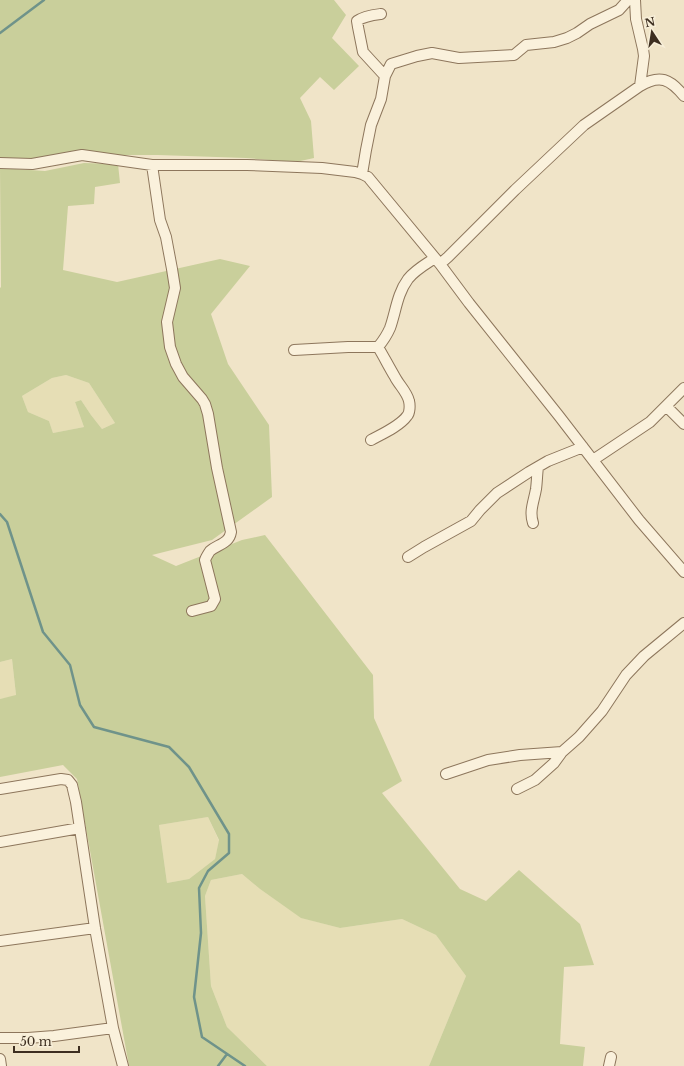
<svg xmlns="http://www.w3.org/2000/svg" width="684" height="1066" viewBox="0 0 684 1066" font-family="'Libre Baskerville',serif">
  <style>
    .farmland { fill: #e6deb5 }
    .green { fill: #c9cf9b; fill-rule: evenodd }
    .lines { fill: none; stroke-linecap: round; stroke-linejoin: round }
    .stream { stroke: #6f938a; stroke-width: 2.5 }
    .minor-casing { stroke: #8d765c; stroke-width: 12 }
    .minor { stroke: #faf1dc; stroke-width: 10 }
  </style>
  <rect width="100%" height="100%" fill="#f0e4c8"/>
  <path class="farmland" d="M 66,375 L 89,383 L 115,423 L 102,429 L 91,415 L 81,400 L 75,402 L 84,427 L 53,433 L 49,421 L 28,412 L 22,396 L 52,378 Z
    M 12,659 L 16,696 L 0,699 L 0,662 Z
    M 208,817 L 219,841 L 215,859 L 189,879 L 167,883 L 159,825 Z
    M 242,874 L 260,889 L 302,918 L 340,928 L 402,919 L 436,935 L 466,976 L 429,1066 L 267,1066 L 227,1027 L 211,986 L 205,896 L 211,880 Z"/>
  <path class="green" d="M 0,0 L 334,0 L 346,15 L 332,38 L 359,66 L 334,90 L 320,77 L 300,98 L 311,121 L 314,158 L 296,162 L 246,158 L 158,155 L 117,155 L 19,159 L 0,159 Z
    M 84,163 L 118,164 L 120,183 L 95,187 L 94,204 L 68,206 L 63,270 L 117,282 L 220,259 L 250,266 L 211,314 L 228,364 L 269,425 L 272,497 L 212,540 L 152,555 L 176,566 L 242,540 L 265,535 L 373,675 L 374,718 L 402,781 L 382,793 L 460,889 L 486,901 L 519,870 L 580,924 L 594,965 L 564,967 L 560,1044 L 585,1047 L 583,1066 L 429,1066 L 466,976 L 436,935 L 402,919 L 340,928 L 301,918 L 260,889 L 242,874 L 211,880 L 205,896 L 211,986 L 227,1027 L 267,1066 L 129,1066 L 77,779 L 63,765 L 0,777 L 0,699 L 16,695 L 12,659 L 0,662 L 0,288 L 1,287 L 0,168 L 45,171 ZM 66,375 L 89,383 L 115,423 L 102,429 L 91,415 L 81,400 L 75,402 L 84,427 L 53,433 L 49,421 L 28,412 L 22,396 L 52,378 ZM 208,817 L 219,840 L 215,859 L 189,879 L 167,883 L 159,825 Z"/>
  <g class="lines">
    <path class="stream" d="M 0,33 L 44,0
      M 0,514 L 7,522 L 43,632 L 70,665 L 80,705 L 94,727 L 169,747 L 189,767 L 229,834 L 229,853 L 208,871 L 199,888 L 201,933 L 194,997 L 202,1037 L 245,1066
      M 218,1066 L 227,1054"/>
    <defs>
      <path id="minor" d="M 635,0 L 636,19 L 643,49 L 644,56 L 640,86
        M 381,14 C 373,15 364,16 357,21 L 358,27 L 363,52 L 385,76
        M 0,163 L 32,164 L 82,155 L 152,165 L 247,165 L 322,168 L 355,172 L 362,174 L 368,177 L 440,264 L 469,303 L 559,416 L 639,520 L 684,572
        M 152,165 L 160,220 L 166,237 L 172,269 L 175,288 L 167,322 L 170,347 L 176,364 L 183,377 L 202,399 L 205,404 L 208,414 L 217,468 L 231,532 C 229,544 218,544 210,551 C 208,554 206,557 205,560 L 215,599 L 211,606 L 192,611
        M 362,174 L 366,150 L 371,125 L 381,99 L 385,76 L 391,64 L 417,56 L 432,53 L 459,58 L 514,55 L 526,45 L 554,42 L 567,38 L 577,33 L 590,24 L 619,10 L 628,0
        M 440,264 L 448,257 L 515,190 L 584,125 L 640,86 C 660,74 670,79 684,96
        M 294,350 L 348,347 L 378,347 C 383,341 387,335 390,328 C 396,311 397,294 408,279 C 415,270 426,264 435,258
        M 666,406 L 684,424
        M 371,440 C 382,434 400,426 407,416 C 410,413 410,405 409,401 C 407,392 399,385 395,377 C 389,367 384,357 378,347
        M 593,460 L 650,422 L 684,388
        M 533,523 C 529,511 534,501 536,489 C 537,482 537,474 538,467
        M 408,557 L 424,547 L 471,521 L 480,510 L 497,493 L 529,472 L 548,461 L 583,447
        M 446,774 L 488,760 L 520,755 L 562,752 L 579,737 L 602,711 L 626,675 L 644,656 L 684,623
        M 0,789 L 61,779 L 68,780 L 72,785 L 76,802 L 95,928 L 113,1028
        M 517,789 L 535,780 L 554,763 L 562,752
        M 0,842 L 80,828
        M 0,941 L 95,928
        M 0,1038 L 28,1038 L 54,1036 L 113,1028 L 123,1066
        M 0,1059 L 1,1066
        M 609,1066 L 611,1057"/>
    </defs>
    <use href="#minor" class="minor-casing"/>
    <use href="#minor" class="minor"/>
  </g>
  <g transform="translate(652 32) rotate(348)" stroke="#f7eed8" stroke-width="3" paint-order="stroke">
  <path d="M0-3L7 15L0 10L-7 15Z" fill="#3d2e20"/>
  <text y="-6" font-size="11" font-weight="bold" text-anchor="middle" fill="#3d2e20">N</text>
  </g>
  <path d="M14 1046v6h65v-6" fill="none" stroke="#3d2e20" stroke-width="2"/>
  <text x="20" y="1046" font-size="12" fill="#3d2e20" stroke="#f7eed8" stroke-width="3" paint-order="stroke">50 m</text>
</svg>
